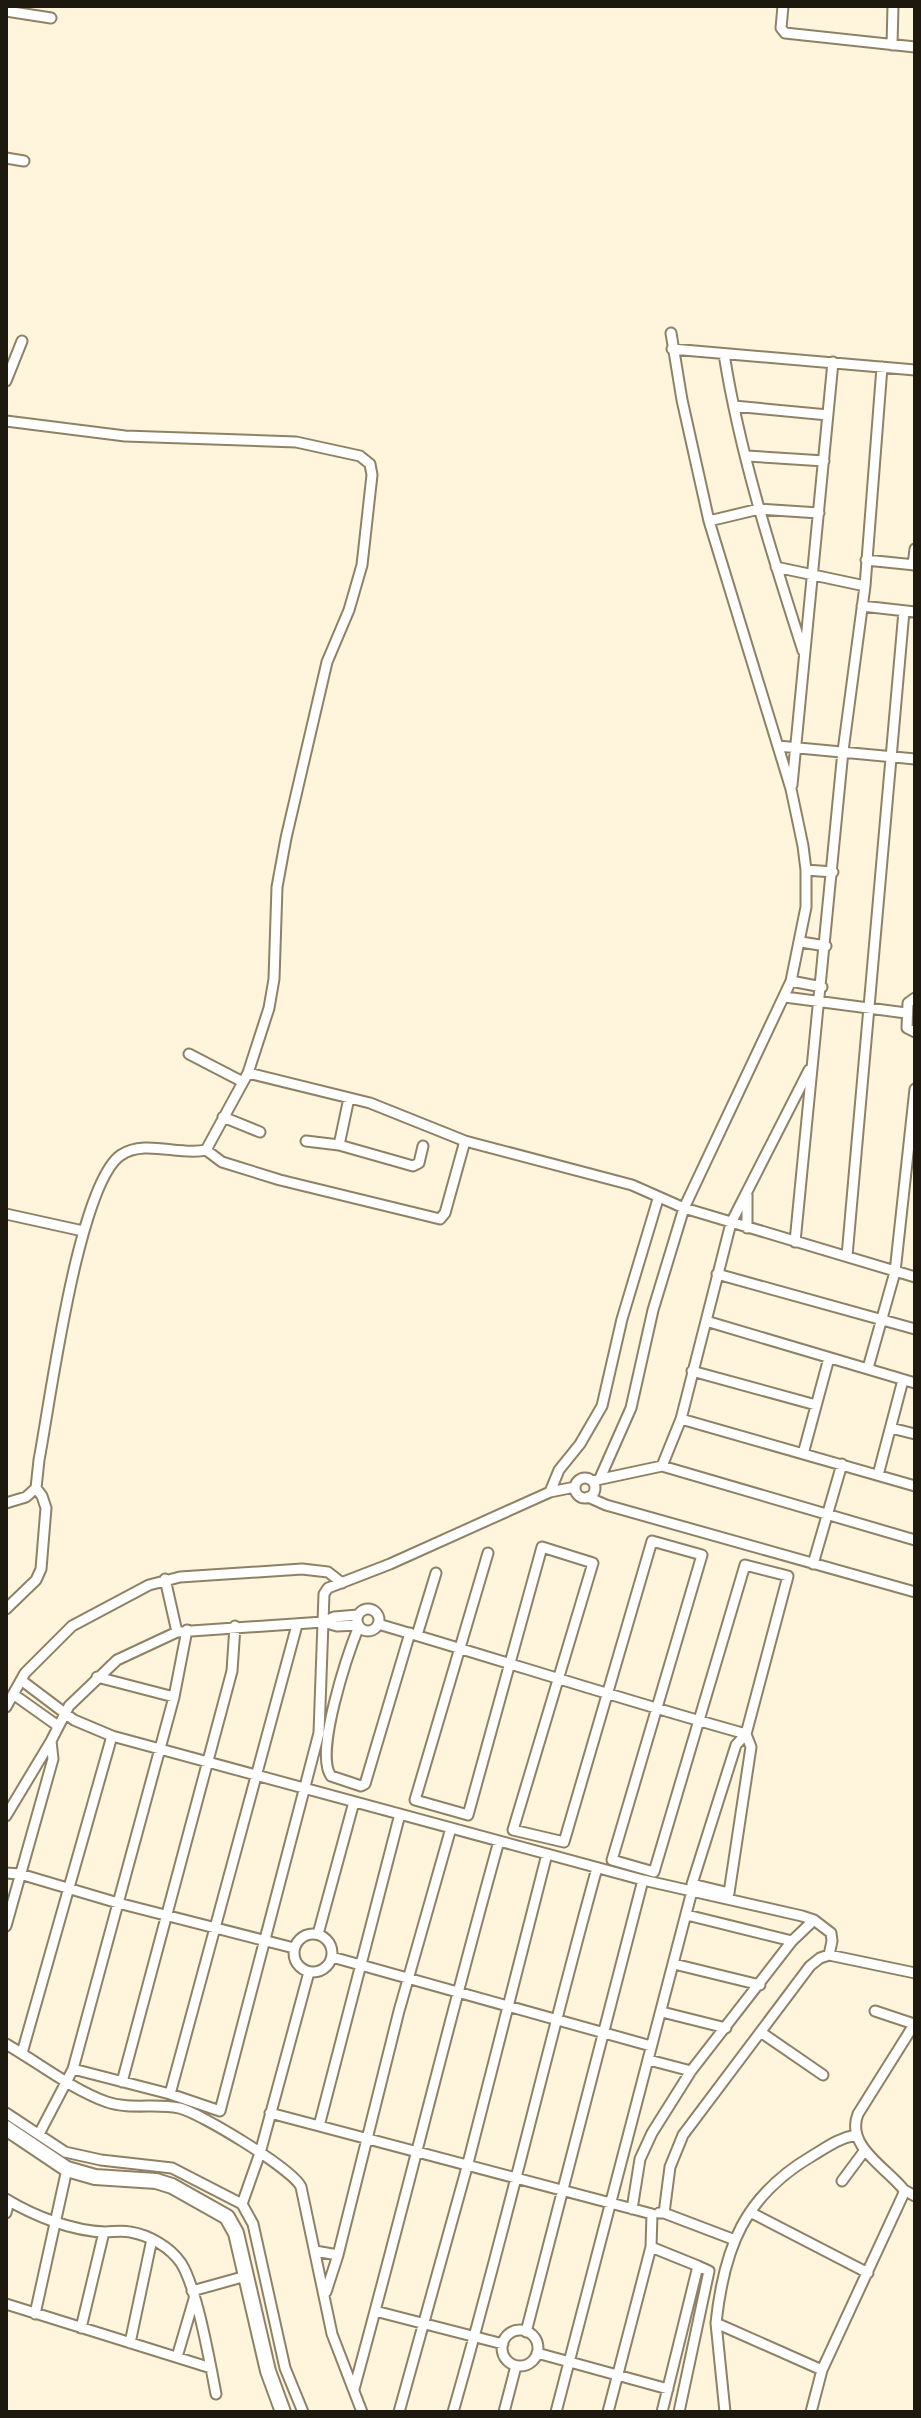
<svg xmlns="http://www.w3.org/2000/svg" width="921" height="2418" viewBox="0 0 921 2418" font-family="'Roboto Serif',serif">
  <style>
    .lines { fill: none; stroke-linecap: round; stroke-linejoin: round }
    .street-casing { stroke: #8e8166; stroke-width: 13 }
    .secondary-casing { stroke: #8e8166; stroke-width: 18 }
    .street { stroke: #fff; stroke-width: 9 }
    .secondary { stroke: #fff; stroke-width: 14 }
  </style>
  <rect width="100%" height="100%" fill="#fff4dc"/>
  <g class="lines">
    <defs>
      <path id="street" d="M 783,6 L 781,28 L 785,33 L 915,47
        M 6,11 L 51,18
        M 892,45 L 893,6
        M 6,158 L 24,161
        M 672,349 L 915,370
        M 724,354 C 740,455 772,554 803,651
        M 6,381 L 22,341
        M 734,406 L 828,415
        M 6,421 L 125,436 L 296,442 L 360,456 L 370,464 L 372,475 L 362,565 L 349,610 L 327,662 L 286,838 L 277,887 L 274,979 L 269,1008 L 248,1073 L 206,1150 C 179,1156 145,1139 121,1155 C 78,1184 50,1403 39,1460 L 36,1488 L 26,1497 L 6,1503
        M 747,456 L 824,461
        M 709,521 L 759,509 L 819,513
        M 866,560 L 915,565
        M 913,565 L 915,549
        M 776,567 L 865,586
        M 862,606 L 915,612
        M 778,746 L 915,759
        M 792,785 L 833,362
        M 806,870 L 833,872
        M 801,942 L 826,946
        M 791,981 L 822,987
        M 785,997 L 906,1013
        M 915,998 L 908,1003 L 907,1028 L 915,1032
        M 189,1054 L 243,1082
        M 248,1073 L 370,1103 L 465,1141 L 632,1185 L 684,1208 L 915,1277
        M 223,1117 L 260,1132
        M 306,1141 L 339,1145 L 413,1166 L 419,1163 L 423,1146
        M 339,1145 L 349,1098
        M 206,1150 L 222,1162 L 280,1180 L 440,1219 L 445,1213 L 465,1141
        M 747,1195 L 747,1228
        M 6,1214 L 83,1231
        M 795,1242 L 843,751 L 865,586 L 882,367
        M 847,1256 L 904,611
        M 717,1274 L 915,1329
        M 706,1321 L 915,1383
        M 868,1368 L 895,1272 L 915,1089
        M 692,1371 L 816,1405
        M 681,1419 L 915,1486
        M 891,1428 L 915,1434
        M 803,1454 L 829,1358
        M 662,1466 L 681,1419 L 731,1223 L 809,1070
        M 878,1475 L 903,1380
        M 600,1478 L 631,1408 L 653,1310 L 684,1208 L 791,981 L 806,907 L 806,870 L 803,846 L 791,789 L 709,521 L 682,400 L 671,333
        M575 1488a10 10 0 1 1 20 0a10 10 0 1 1-20 0Z
        M 592,1481 L 662,1466 L 915,1540
        M 550,1492 L 559,1470 L 580,1444 L 602,1406 L 622,1319 L 658,1199
        M 588,1497 L 606,1505 L 915,1592
        M 813,1564 L 842,1464
        M 165,1579 L 177,1632
        M357 1620a11 11 0 1 1 22 0a11 11 0 1 1-22 0Z
        M 6,1609 L 36,1580 L 41,1569 L 46,1508 L 42,1496 L 36,1488
        M 323,1622 L 334,1617 L 358,1615
        M 323,1622 L 337,1626 L 358,1625
        M 378,1624 C 501,1660 623,1700 746,1734 L 751,1747 L 729,1893 L 692,1884 L 736,1745 L 746,1734 L 788,1576 L 745,1565 L 654,1872 L 612,1860 L 702,1555 L 652,1541 L 564,1842 L 513,1830 L 593,1563 L 542,1547 L 468,1815 L 415,1800 L 488,1553
        M 359,1626 C 348,1653 314,1753 331,1776 L 361,1786 L 365,1784 L 410,1633
        M 417,1635 L 436,1573
        M 97,1677 L 174,1697
        M 21,1680 L 74,1720 L 112,1736 L 643,1880 L 802,1916 L 814,1920 L 831,1933 L 832,1941 L 829,1955
        M 13,1694 L 58,1726
        M 6,1707 L 25,1673 L 72,1626 L 149,1585 L 180,1577 L 302,1569 L 328,1572 L 342,1583
        M 6,1816 L 51,1741 L 69,1706 L 117,1660 L 177,1632 L 323,1622 L 324,1594 L 328,1588 L 390,1564 L 550,1492 L 575,1487
        M 6,1873 L 20,1874 L 118,1903 L 294,1948
        M 687,1915 L 792,1941
        M 6,1926 L 53,1759 L 51,1741
        M294 1953a19 19 0 1 1 38 0a19 19 0 1 1-38 0Z
        M 318,1934 L 354,1802
        M 332,1957 L 651,2046
        M 674,1964 L 760,1985
        M 875,2011 L 914,2024
        M 662,2012 L 726,2028
        M 762,2033 L 823,2075
        M 6,2044 C 39,2063 71,2089 107,2102 C 130,2110 156,2103 179,2108 C 199,2112 294,2170 301,2187 L 332,2334 L 362,2412
        M 22,2053 L 112,1736
        M 649,2060 L 691,2071
        M 73,2069 L 170,2094 L 220,2111 L 319,1733 L 323,1622
        M 122,2082 L 232,1671 L 235,1626
        M 170,2094 L 297,1625
        M 6,2113 L 65,2152 L 101,2160 L 172,2168 L 242,2204 L 253,2224 L 285,2368 L 303,2412
        M 270,2113 L 652,2214 L 651,2247 L 608,2412
        M 319,2126 L 400,1814
        M 39,2134 L 73,2069 L 174,1697 L 187,1630
        M 842,2181 L 865,2150
        M 904,2190 L 915,2196
        M 6,2199 C 34,2216 72,2231 105,2232 C 113,2232 121,2230 130,2232 C 149,2235 170,2247 181,2263 C 197,2288 210,2363 216,2394
        M 242,2204 L 260,2153 L 309,1972
        M 632,2209 L 640,2159 L 652,2133 L 691,2071 L 792,1941 L 814,1920
        M 750,2212 L 868,2273
        M 6,2213 L 9,2201
        M 659,2213 L 664,2213 L 735,2240
        M 664,2213 L 670,2167 L 683,2135 L 810,1966 L 820,1958 L 829,1955 L 915,1973
        M 651,2247 L 698,2266
        M 315,2251 L 338,2255
        M 192,2291 L 246,2276
        M 326,2292 L 338,2255 L 399,2011 L 451,1828
        M 6,2304 L 211,2368
        M 375,2311 L 503,2344
        M 35,2314 L 67,2169
        M 716,2323 L 725,2412
        M 81,2328 L 104,2232
        M502 2348a18 18 0 1 1 36 0a18 18 0 1 1-36 0Z
        M 526,2332 L 643,1880
        M 130,2343 L 152,2239
        M 537,2353 L 668,2389
        M 177,2357 L 194,2299
        M 822,2370 L 716,2323 C 724,2248 744,2196 812,2156 C 827,2147 839,2138 856,2135
        M 354,2389 C 404,2207 448,2023 499,1841
        M 399,2412 L 467,2167 L 547,1854
        M 453,2412 C 505,2232 547,2048 597,1868
        M 504,2412 L 516,2366
        M 556,2412 L 692,1891
        M 662,2412 L 698,2266 L 709,2271 L 679,2412
        M 811,2412 L 822,2370 L 903,2195 L 904,2190 C 887,2168 845,2146 858,2114 L 915,2023"/>
      <path id="secondary" d="M 6,2128 L 67,2169 L 95,2177 L 156,2181 L 172,2186 L 227,2217 L 236,2233 L 268,2371 L 283,2412"/>
    </defs>
    <use href="#street" class="street-casing"/>
    <use href="#secondary" class="secondary-casing"/>
    <use href="#street" class="street"/>
    <use href="#secondary" class="secondary"/>
  </g>
  <rect width="921" height="2418" fill="none" stroke="#1e190f" stroke-width="16"/>
</svg>
